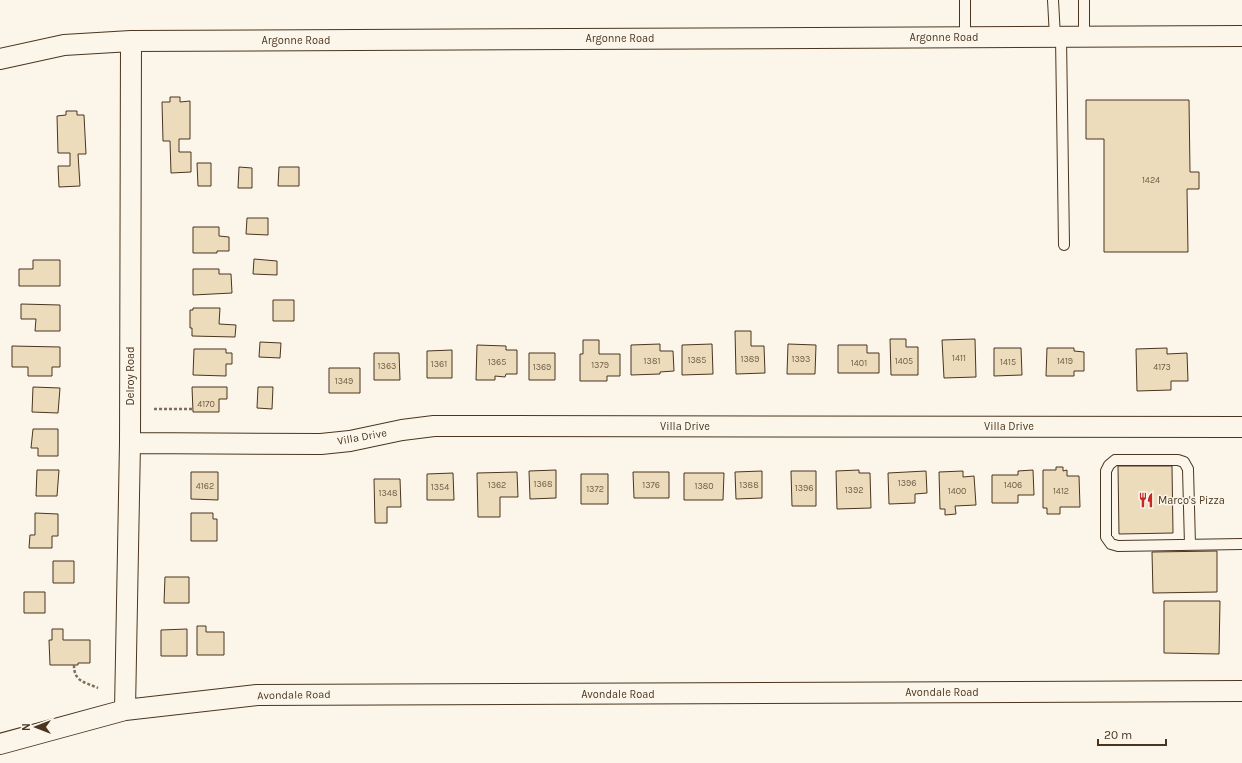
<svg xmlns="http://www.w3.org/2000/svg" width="1242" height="763" viewBox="0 0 1242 763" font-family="Karla,sans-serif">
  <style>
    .building { fill: #ecdcbc; stroke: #4a3520 }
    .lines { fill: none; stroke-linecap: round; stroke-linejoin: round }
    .service-casing { stroke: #4a3520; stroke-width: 12 }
    .minor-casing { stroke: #4a3520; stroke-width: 22 }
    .path { stroke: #7f6f5c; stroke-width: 2.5; stroke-dasharray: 3 2; stroke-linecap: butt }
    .service { stroke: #fbf6e9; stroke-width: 10 }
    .minor { stroke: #fbf6e9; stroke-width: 20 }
    .labels { text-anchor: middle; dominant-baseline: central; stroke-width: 3; stroke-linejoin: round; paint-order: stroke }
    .number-label { font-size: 9px; fill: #725f47 }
    .street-label { font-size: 11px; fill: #4a3520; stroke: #fbf6e9 }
    .poi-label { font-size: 11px; fill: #4a3520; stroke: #fbf6e9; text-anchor: start }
  </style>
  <rect width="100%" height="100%" fill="#fbf6e9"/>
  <path class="building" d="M 170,97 L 180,97 L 180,102 L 190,101 L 190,139 L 179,139 L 179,152 L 191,152 L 191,172 L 171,173 L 170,141 L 163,141 L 162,102 L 170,102 Z
    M 1086,100 L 1189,100 L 1190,172 L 1199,172 L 1199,189 L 1187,189 L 1188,252 L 1104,252 L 1104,139 L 1086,139 Z
    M 66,111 L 77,111 L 77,115 L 84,115 L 86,154 L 78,154 L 80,186 L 59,187 L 58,166 L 70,166 L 70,153 L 58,153 L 57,116 L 66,115 Z
    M 197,163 L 211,163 L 211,186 L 198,186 Z
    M 239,167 L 252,168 L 252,188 L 238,188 Z
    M 279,167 L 299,167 L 299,186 L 278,186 Z
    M 247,218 L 268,218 L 268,235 L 246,234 Z
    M 193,227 L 219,227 L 219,236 L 229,237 L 229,251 L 217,251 L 217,253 L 193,253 Z
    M 254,259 L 277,261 L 277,275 L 253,274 Z
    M 33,260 L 60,260 L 60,286 L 19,286 L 19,269 L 33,269 Z
    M 193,269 L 219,269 L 219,274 L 231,274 L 232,293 L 193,295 Z
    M 273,300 L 294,300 L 294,321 L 273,321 Z
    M 21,304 L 60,305 L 60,331 L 35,331 L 36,319 L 21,319 Z
    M 193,308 L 220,308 L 219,324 L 236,325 L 235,337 L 192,336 L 192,328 L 190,328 L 190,310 L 193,310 Z
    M 735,331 L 751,331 L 751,346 L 764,346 L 765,373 L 736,374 Z
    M 890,339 L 906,339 L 906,347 L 918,347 L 918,375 L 891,375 Z
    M 975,339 L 976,377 L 944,378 L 942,340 Z
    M 583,340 L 599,340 L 599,354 L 620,354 L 620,376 L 607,376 L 607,381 L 580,381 L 580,354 L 583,354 Z
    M 260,342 L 281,343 L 280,358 L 259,357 Z
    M 660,344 L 660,351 L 673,351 L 674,371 L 660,372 L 660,374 L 631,375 L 631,345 Z
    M 712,344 L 713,374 L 682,375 L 682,345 Z
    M 788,344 L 816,345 L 815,374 L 787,374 Z
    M 477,345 L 506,346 L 506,350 L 517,350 L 517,374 L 506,374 L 505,377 L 495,376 L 495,380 L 476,380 Z
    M 838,345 L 867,345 L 867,353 L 879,353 L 879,373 L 838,373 Z
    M 12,346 L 60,347 L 60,367 L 52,367 L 52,376 L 28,376 L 28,367 L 12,367 Z
    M 994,348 L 1021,348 L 1022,375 L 994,376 Z
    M 1047,348 L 1074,348 L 1074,351 L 1084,352 L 1084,371 L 1074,371 L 1074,376 L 1046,376 Z
    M 1167,348 L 1167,354 L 1187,353 L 1188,381 L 1171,381 L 1171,390 L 1137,391 L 1136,349 Z
    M 194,349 L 226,349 L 226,353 L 232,353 L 232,364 L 226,364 L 226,376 L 193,375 Z
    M 452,350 L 452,378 L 427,378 L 427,351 Z
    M 374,353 L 399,353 L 400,380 L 374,380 Z
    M 529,353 L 555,353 L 555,380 L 529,380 Z
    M 329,368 L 360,368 L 360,393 L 329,393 Z
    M 33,387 L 60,388 L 58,413 L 32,412 Z
    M 192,387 L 227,387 L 227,399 L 219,399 L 219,412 L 193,412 Z
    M 258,387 L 273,387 L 272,409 L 257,408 Z
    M 33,429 L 58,429 L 58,456 L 38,456 L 38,448 L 31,448 Z
    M 1118,466 L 1172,466 L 1173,533 L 1119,534 Z
    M 1056,467 L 1063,467 L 1063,471 L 1067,470 L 1067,476 L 1079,476 L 1080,507 L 1060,507 L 1060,514 L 1047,514 L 1047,508 L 1043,508 L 1043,470 L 1056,470 Z
    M 37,470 L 59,470 L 57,496 L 36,496 Z
    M 556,470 L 556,498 L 530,499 L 529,471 Z
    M 859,470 L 859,473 L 870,473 L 871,508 L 837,509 L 836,471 Z
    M 1033,470 L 1034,495 L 1018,495 L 1018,503 L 992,503 L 992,475 L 1018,475 L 1018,471 Z
    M 762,471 L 762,498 L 736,499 L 735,472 Z
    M 791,471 L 816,471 L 816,506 L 792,506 Z
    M 926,471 L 927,493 L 915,494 L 915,503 L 889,504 L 888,473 Z
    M 963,471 L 963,477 L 974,476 L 976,505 L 955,506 L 956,514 L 945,515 L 945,509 L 940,509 L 939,472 Z
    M 191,472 L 218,472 L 218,500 L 191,499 Z
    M 517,472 L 518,497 L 500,497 L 500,517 L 478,517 L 477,473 Z
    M 633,472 L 669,472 L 669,498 L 634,498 Z
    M 453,473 L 454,500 L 427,500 L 427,474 Z
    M 684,473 L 724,473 L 723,500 L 684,500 Z
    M 581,474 L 608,474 L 608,504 L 581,504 Z
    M 374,479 L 400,479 L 401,507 L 387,507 L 387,523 L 375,523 Z
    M 35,513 L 58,514 L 58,536 L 52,536 L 52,548 L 29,548 L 30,535 L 35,535 Z
    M 191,513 L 213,513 L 213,519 L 217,519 L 217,541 L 191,541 Z
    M 1217,551 L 1217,592 L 1153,593 L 1152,552 Z
    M 53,561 L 74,561 L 74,583 L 53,583 Z
    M 165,577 L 189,577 L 189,603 L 164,603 Z
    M 24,592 L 45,592 L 45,613 L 24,613 Z
    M 1164,601 L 1220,601 L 1219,654 L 1164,653 Z
    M 197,626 L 206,626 L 206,632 L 224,632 L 224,655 L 197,655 Z
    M 52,629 L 63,629 L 63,640 L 90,640 L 90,663 L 78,663 L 78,665 L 50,665 L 49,640 L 52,640 Z
    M 187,629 L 187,656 L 161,656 L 161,630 Z"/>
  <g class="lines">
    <defs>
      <path id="service" d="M 965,0 L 965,37
        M 1053,0 L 1055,37
        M 1084,0 L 1084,36
        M 1061,37 L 1064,245
        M 1190,545 L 1188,469 L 1184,462 L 1178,460 L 1115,460 L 1109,465 L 1106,471 L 1106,537 L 1111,544 L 1118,546 L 1242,544"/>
      <path id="minor" d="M 0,59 L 64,45 L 131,41 L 1242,36
        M 130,443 L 321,444 L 350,441 L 402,430 L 434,426 L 1242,427
        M 125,710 L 130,443 L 131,41
        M 0,744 L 125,710 L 257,695 L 1242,691"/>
    </defs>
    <use href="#service" class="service-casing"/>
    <use href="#minor" class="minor-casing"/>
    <path class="path" d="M 154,409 L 193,409
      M 74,665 C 74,682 85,682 98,688"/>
    <use href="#service" class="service"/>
    <use href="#minor" class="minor"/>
  </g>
  <defs>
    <symbol id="restaurant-bare" viewBox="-9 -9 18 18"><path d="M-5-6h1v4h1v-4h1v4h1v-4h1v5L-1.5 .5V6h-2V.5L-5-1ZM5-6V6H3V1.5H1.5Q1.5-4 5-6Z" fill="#c62828" stroke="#fbf6e9" stroke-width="2.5" paint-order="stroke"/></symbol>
  </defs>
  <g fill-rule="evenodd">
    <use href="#restaurant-bare" x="1135" y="489" width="22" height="22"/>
  </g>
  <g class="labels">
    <g class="number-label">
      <text x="1151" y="180">1424</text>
      <text x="959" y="358">1411</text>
      <text x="750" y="359">1389</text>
      <text x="801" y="359">1393</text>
      <text x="697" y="360">1385</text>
      <text x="652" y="361">1381</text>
      <text x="904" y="361">1405</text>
      <text x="1065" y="361">1419</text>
      <text x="497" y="362">1365</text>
      <text x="1008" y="362">1415</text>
      <text x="859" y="363">1401</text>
      <text x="439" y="364">1361</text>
      <text x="600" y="365">1379</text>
      <text x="387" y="366">1363</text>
      <text x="542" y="367">1369</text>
      <text x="1162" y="367">4173</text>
      <text x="344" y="381">1349</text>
      <text x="206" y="404">4170</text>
      <text x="907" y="483">1396</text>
      <text x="543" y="484">1368</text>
      <text x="497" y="485">1362</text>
      <text x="651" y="485">1376</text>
      <text x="749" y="485">1388</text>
      <text x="1013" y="485">1406</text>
      <text x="205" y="486">4162</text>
      <text x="704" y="486">1380</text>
      <text x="440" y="487">1354</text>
      <text x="804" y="488">1396</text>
      <text x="595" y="489">1372</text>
      <text x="854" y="490">1392</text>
      <text x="957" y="491">1400</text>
      <text x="1061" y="491">1412</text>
      <text x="388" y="493">1348</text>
    </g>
    <g class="street-label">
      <text x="944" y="37">Argonne Road</text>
      <text x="620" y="38">Argonne Road</text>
      <text x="296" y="40">Argonne Road</text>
      <text transform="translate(130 376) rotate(-90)">Delroy Road</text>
      <text x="685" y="426">Villa Drive</text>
      <text x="1009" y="426">Villa Drive</text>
      <text transform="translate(362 437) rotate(-10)">Villa Drive</text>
      <text x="942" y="692">Avondale Road</text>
      <text x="618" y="694">Avondale Road</text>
      <text transform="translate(294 695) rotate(-1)">Avondale Road</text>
    </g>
    <g class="poi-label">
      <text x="1158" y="500">Marco's Pizza</text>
    </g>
  </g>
  <g transform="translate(36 727) rotate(270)" stroke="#fbf6e9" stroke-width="3" paint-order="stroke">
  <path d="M0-3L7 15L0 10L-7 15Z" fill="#4a3520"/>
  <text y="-6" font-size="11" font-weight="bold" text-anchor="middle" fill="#4a3520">N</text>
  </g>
  <path d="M1098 739v6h68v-6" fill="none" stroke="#4a3520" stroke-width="2"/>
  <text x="1104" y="739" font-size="12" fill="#4a3520" stroke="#fbf6e9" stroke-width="3" paint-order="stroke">20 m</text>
</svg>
